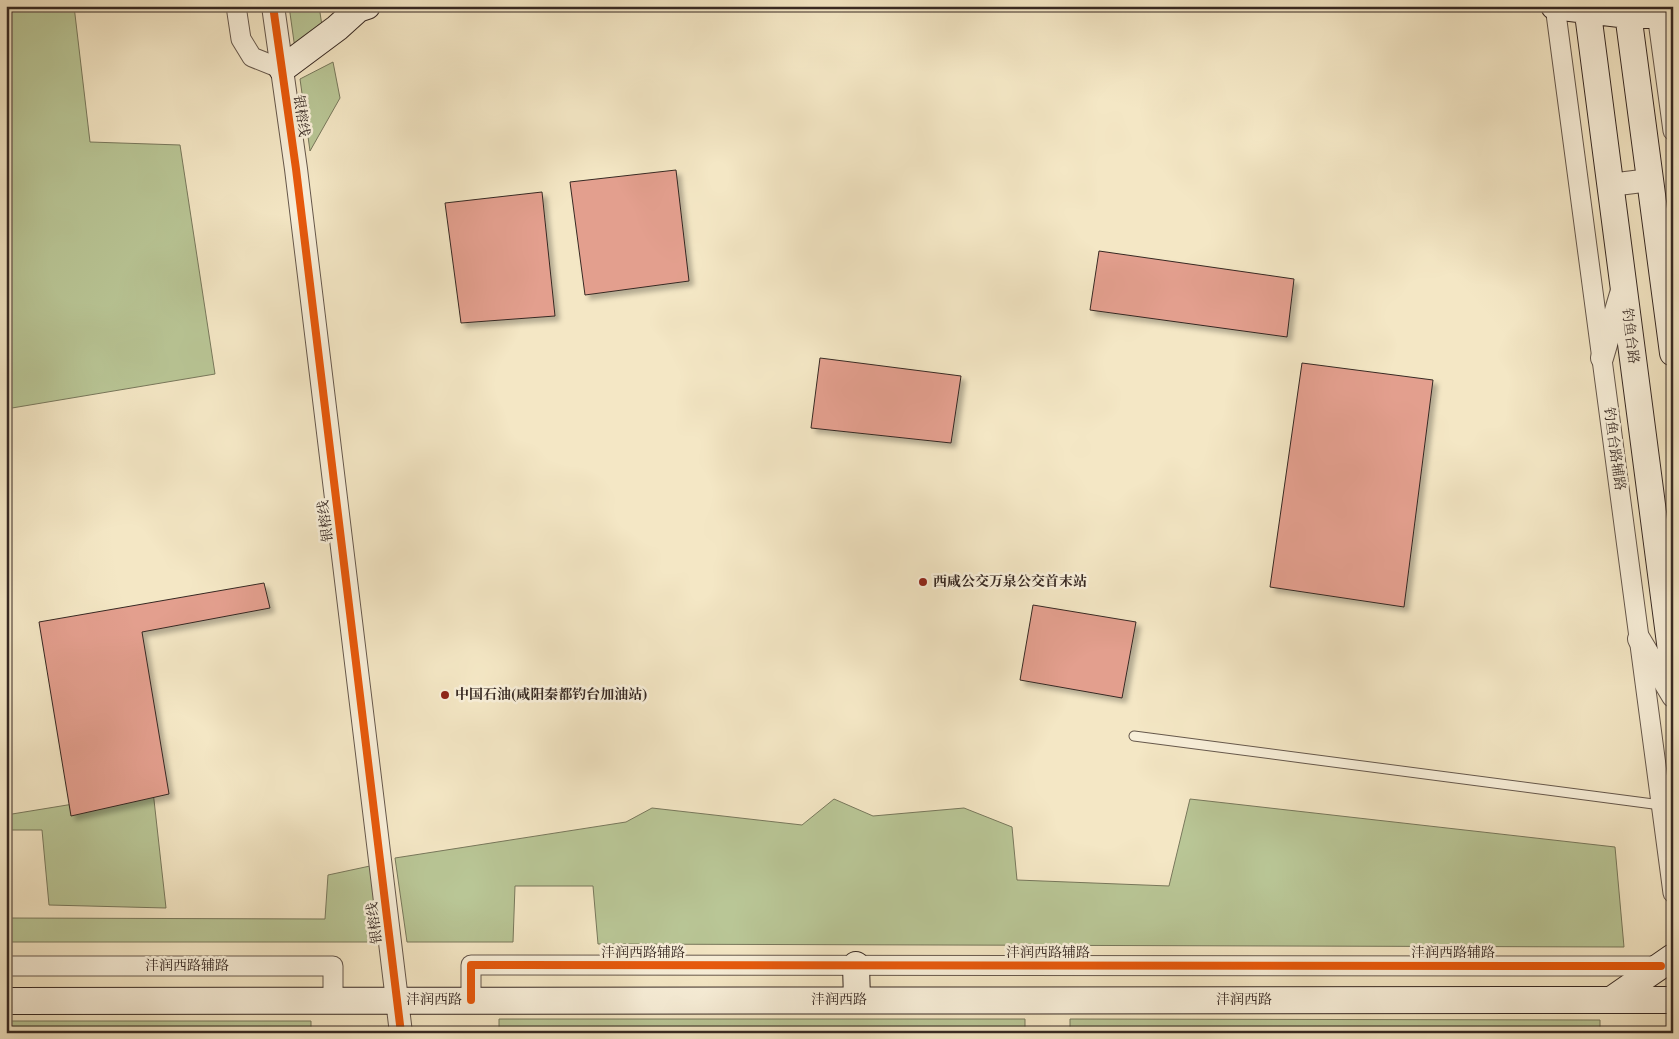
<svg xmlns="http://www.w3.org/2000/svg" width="1679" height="1039" viewBox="0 0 1679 1039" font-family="'Old Standard TT','Noto Serif SC',serif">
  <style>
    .green { fill: #b9c696; stroke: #78785c }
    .building { fill: #e39f8e; stroke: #372923; filter: url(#shadow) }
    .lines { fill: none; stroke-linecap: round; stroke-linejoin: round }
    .service-casing { stroke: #66584c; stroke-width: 11 }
    .minor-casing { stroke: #66584c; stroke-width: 21 }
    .tertiary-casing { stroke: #66584c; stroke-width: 24 }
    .secondary-casing { stroke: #372923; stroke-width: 28 }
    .service { stroke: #f8efd9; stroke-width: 9 }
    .minor { stroke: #f8efd9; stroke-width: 19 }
    .tertiary { stroke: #f8efd9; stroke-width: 22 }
    .secondary { stroke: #f8efd9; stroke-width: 26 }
    .cycleway-casing { stroke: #f8efd9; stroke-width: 11 }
    .cycleway { stroke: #e8590c; stroke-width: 8 }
    .poi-dot { fill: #8f2418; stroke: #f8efd9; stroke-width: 2 }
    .labels { text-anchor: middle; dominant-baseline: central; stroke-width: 5; stroke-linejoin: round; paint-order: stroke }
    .street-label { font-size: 14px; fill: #372923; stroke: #f8efd9 }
    .poi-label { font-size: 14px; font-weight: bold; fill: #372923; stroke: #f8efd9; text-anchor: start }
  </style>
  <defs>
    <filter id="shadow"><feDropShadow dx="4.5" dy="4.5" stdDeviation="2.5" flood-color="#0004"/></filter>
  </defs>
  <rect width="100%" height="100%" fill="#f4e7c5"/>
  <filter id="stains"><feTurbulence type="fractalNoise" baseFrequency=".004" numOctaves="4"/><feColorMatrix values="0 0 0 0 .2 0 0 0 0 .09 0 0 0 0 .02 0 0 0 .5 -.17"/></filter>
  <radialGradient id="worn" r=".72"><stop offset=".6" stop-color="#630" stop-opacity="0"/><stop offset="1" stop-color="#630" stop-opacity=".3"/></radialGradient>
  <path class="green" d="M 6,6 L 74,6 L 90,142 L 180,145 L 215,374 L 6,409 Z
    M 289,6 L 319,6 L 324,39 L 296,56 Z
    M 333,62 L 340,98 L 310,151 L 300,79 Z
    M 153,791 L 166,908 L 49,905 L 42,830 L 6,830 L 6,815 Z
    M 834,799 L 873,816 L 964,808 L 1012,827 L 1017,880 L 1169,886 L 1190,799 L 1615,847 L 1624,947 L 598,944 L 593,886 L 515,886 L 513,942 L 407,942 L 395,858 L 626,822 L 652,808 L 802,825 Z
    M 370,866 L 379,942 L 6,942 L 6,918 L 325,919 L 328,875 Z
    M 499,1019 L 1025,1019 L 1025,1033 L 499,1033 Z
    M 1070,1019 L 1600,1020 L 1600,1033 L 1070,1033 Z
    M 6,1021 L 311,1021 L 311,1033 L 6,1033 Z"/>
  <path class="building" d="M 676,170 L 689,281 L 585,295 L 570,182 Z
    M 542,192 L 555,316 L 461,323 L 445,203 Z
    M 1099,251 L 1294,279 L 1287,337 L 1090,310 Z
    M 820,358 L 961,376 L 951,443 L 811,428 Z
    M 1302,363 L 1433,380 L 1404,607 L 1270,587 Z
    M 264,583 L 270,608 L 142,632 L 169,794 L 71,816 L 39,622 Z
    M 1033,605 L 1136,622 L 1122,698 L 1020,680 Z"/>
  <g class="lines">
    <defs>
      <path id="service" d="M 1134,736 L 1661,805"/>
      <path id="minor" d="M 236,6 L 241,39 L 252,57 L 282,69
        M 1555,6 L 1673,893
        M 1656,6 L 1673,131
        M 6,966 L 333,966 L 333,1000
        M 471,1000 L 471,965 L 1661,966"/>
      <path id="tertiary" d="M 273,6 L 296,169 L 401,1033
        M 1610,185 L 1650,180
        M 1602,358 L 1623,287
        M 1639,639 L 1673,696"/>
      <path id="secondary" d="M 1554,6 L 1628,15 L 1673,15
        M 1587,6 L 1673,666
        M 1627,6 L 1673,353
        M 282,69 L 337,28 L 358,9 L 367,6
        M 856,965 L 857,1000
        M 1611,1000 L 1673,957
        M 6,1001 L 1673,1000"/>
    </defs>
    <use href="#service" class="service-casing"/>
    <use href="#minor" class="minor-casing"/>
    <use href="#tertiary" class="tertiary-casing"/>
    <use href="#secondary" class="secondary-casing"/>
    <use href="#service" class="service"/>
    <use href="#minor" class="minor"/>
    <use href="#tertiary" class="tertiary"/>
    <use href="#secondary" class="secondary"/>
    <defs>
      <path id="cycleway" d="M 273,6 L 296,169 L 401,1033
        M 471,1000 L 471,965 L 1661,966"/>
    </defs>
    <use href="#cycleway" class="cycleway-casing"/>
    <use href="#cycleway" class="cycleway"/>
  </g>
  <g class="poi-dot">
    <circle cx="923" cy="582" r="5"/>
    <circle cx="445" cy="695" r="5"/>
  </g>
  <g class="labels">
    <g class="street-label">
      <text transform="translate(301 116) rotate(82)">银榕线</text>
      <text transform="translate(1630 336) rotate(83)">钓鱼台路</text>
      <text transform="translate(1614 449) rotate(82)">钓鱼台路辅路</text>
      <text transform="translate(326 521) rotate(-97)">银榕线</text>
      <text transform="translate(375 923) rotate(-97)">银榕线</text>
      <text x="643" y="953">沣润西路辅路</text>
      <text x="1048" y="953">沣润西路辅路</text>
      <text x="1453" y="953">沣润西路辅路</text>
      <text x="187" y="966">沣润西路辅路</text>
      <text x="434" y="1000">沣润西路</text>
      <text x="839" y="1000">沣润西路</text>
      <text x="1244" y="1000">沣润西路</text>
    </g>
    <g class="poi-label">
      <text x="933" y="582">西咸公交万泉公交首末站</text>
      <text x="455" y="695">中国石油(咸阳秦都钓台加油站)</text>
    </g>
  </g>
  <rect width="1679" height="1039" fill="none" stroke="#f4e7c5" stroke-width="25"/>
  <rect x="8" y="8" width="1664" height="1024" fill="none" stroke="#372923" stroke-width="2.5"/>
  <rect x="12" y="12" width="1654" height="1014" fill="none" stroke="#372923"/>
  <rect width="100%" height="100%" filter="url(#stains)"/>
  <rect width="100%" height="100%" fill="url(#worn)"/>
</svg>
